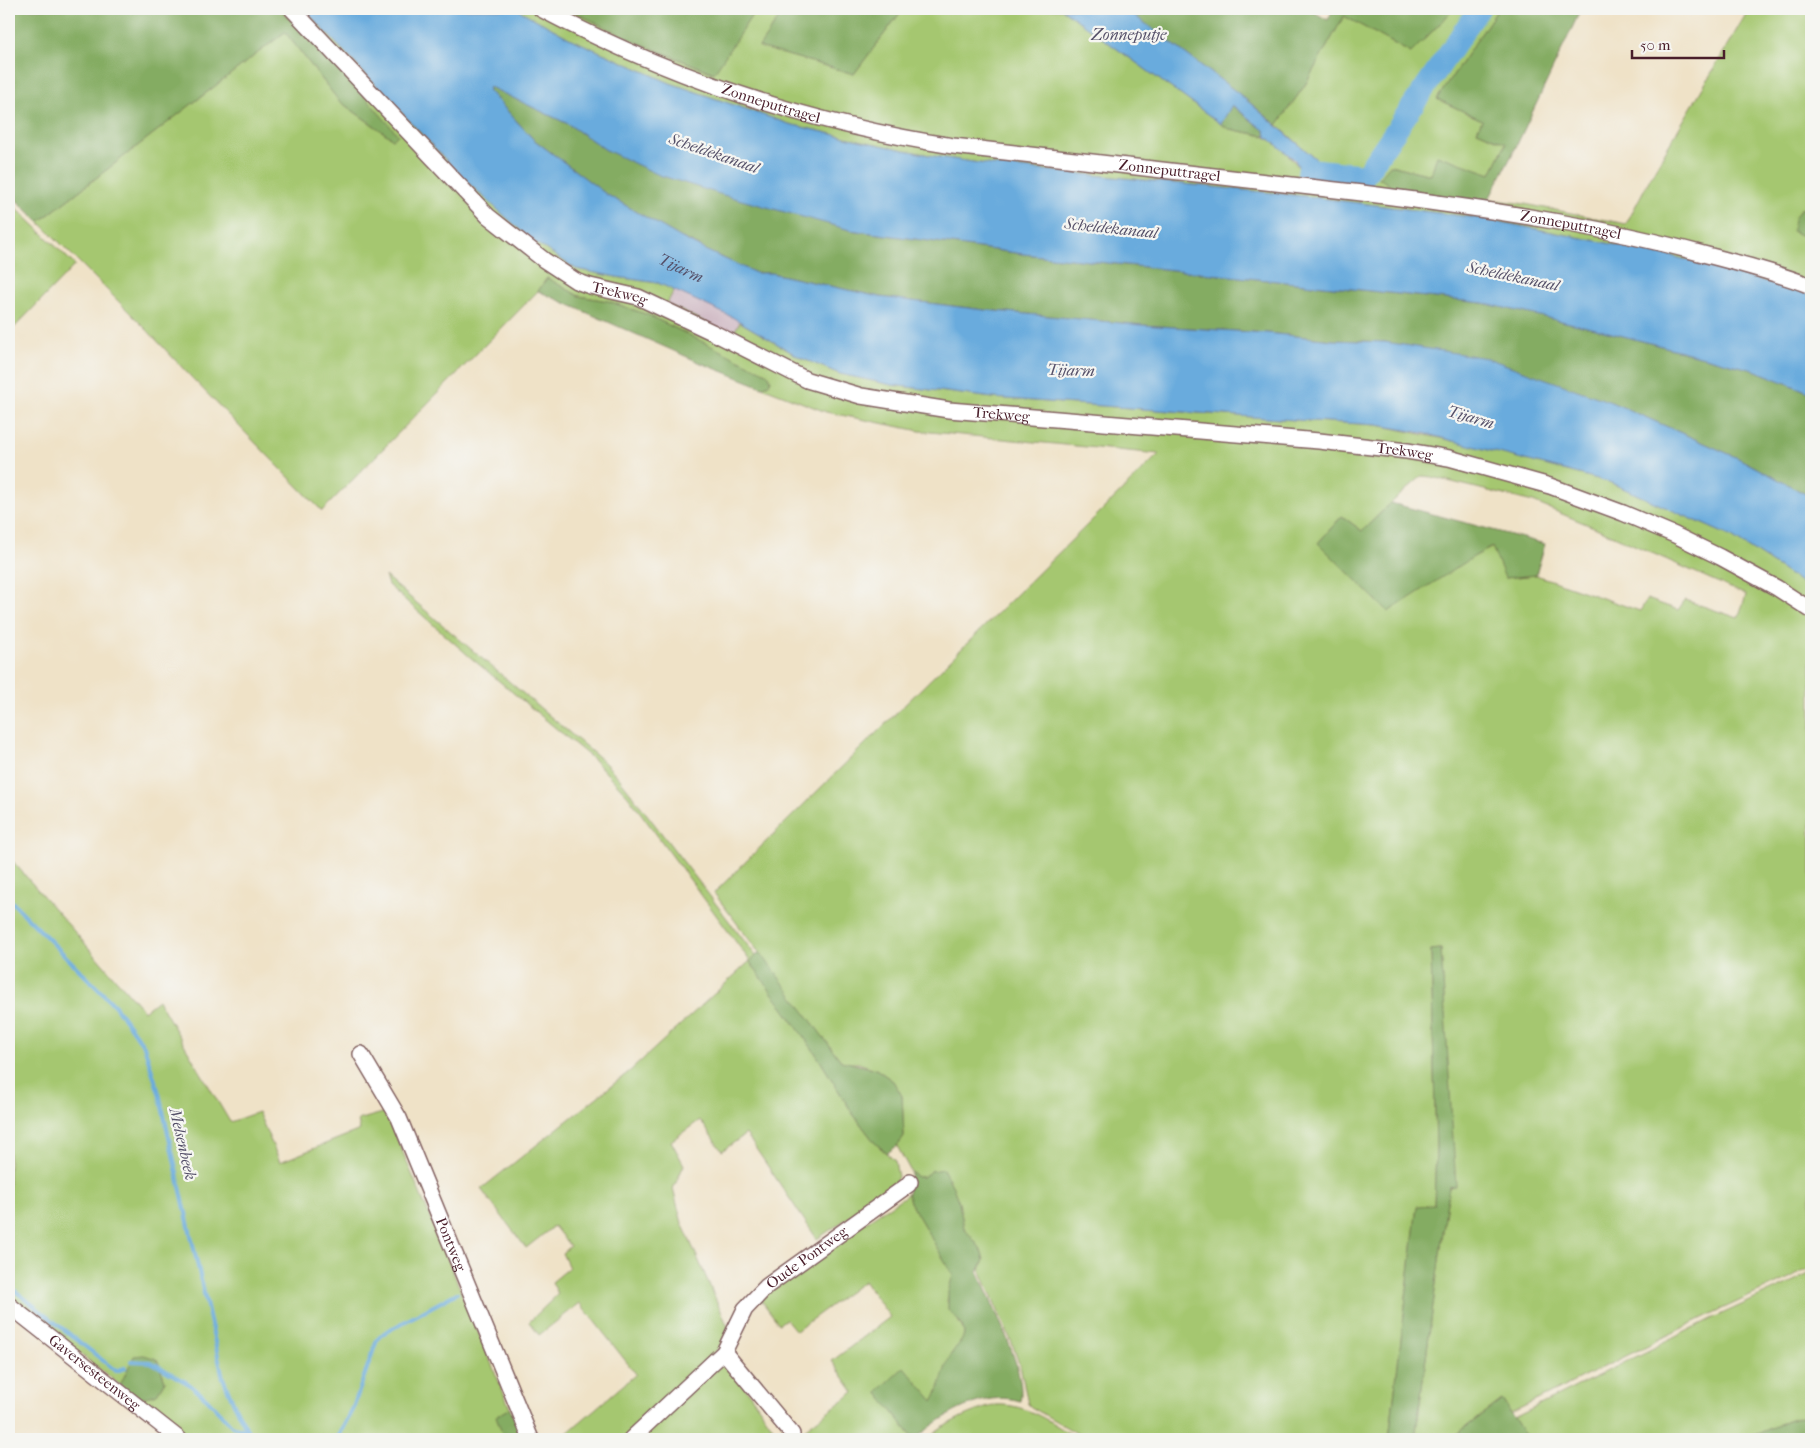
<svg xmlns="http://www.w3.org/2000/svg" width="1820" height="1448" viewBox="0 0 1820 1448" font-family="'IM FELL French Canon',serif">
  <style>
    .industrial { fill: #d2bdc7 }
    .green { fill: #a5c770; stroke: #78734e; fill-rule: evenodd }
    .forest { fill: #84ac62; stroke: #676646 }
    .water { fill: #69abdd; stroke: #5a6584; fill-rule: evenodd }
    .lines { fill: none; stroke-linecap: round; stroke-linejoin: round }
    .stream { stroke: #69abdd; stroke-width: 4 }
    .river { stroke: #69abdd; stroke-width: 22 }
    .minor-casing { stroke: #846362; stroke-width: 18 }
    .minor { stroke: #fff; stroke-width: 15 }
    .labels { text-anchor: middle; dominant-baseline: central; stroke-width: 4.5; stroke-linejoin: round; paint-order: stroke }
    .street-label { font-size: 15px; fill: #4a1f2b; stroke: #f6f6f2 }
    .water-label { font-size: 16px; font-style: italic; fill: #555069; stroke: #f6f6f2 }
  </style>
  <rect width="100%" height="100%" fill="#f6f6f2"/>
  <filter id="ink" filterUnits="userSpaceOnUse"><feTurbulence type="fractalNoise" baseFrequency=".02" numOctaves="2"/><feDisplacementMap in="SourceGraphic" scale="10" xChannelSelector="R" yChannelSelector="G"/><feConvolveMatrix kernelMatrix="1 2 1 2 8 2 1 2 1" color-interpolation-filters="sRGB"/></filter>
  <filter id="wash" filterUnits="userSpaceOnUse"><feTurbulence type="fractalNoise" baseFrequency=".0096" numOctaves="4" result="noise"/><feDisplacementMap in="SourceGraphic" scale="20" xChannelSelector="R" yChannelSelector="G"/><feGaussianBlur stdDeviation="1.12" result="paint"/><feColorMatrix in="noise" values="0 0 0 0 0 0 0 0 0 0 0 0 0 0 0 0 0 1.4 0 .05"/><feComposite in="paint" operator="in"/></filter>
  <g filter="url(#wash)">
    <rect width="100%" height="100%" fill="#efe2c7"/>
    <path class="industrial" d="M 679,263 L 684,263 L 726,282 L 729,288 L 724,288 L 682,268 Z
      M 674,290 L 732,317 L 740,322 L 732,335 L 666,305 Z"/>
    <path class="green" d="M 279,9 L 304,9 L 464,179 L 576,269 L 616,277 L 658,283 L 674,290 L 667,304 L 732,335 L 740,322 L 801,358 L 840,374 L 892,385 L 993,398 L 1280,419 L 1377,425 L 1459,442 L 1609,482 L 1732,537 L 1811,589 L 1811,1268 L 1711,1314 L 1511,1413 L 1502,1400 L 1450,1439 L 1415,1439 L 1449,1187 L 1455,1186 L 1441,949 L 1431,950 L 1436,1149 L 1434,1206 L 1417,1207 L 1389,1439 L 1087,1439 L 1031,1407 L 1028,1404 L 1021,1370 L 1012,1343 L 980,1270 L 984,1260 L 980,1248 L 964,1228 L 959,1203 L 948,1177 L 931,1171 L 923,1177 L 917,1177 L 911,1172 L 897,1146 L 904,1136 L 902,1096 L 893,1081 L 876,1069 L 858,1063 L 847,1063 L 841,1061 L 714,893 L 1159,454 L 920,431 L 826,412 L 762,387 L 768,384 L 687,334 L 648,315 L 608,301 L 579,296 L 547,278 L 538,291 L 322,511 L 192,378 L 148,331 L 39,222 L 285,32 L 339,101 L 393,139 ZM 1422,476 L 1432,477 L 1533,502 L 1596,528 L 1746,595 L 1738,618 L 1685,600 L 1678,610 L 1647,599 L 1640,611 L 1536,575 L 1506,578 L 1493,547 L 1475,556 L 1318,543 L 1342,516 L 1362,531 L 1391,503 Z
      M 517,9 L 568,9 L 636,42 L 713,73 L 756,9 L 785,9 L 759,47 L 854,74 L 903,9 L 1062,9 L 1221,124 C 1234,132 1249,132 1263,136 C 1273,139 1294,159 1299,168 L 1309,169 L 1316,159 L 1277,125 L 1305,85 L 1344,16 L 1411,53 L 1454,9 L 1498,9 L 1437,99 L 1482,120 L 1477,131 L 1506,143 L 1491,174 L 1437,156 L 1431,175 L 1390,165 L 1485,201 L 1489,199 L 1525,204 L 1626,224 L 1655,169 L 1749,9 L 1811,9 L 1811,296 L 1800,291 L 1672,256 L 1486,219 L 1304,196 L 993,165 L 939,157 L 880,145 L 789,124 L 670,83 L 571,39 Z
      M 9,201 L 75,265 L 9,333 Z
      M 385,576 L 604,762 L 619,778 L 756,956 L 751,961 L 816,1054 L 853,1114 L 875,1143 L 895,1161 L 898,1177 L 892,1188 L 817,1239 L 746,1134 L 722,1151 L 700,1120 L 671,1141 L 684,1165 L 673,1189 L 682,1223 L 729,1329 L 719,1348 L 623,1439 L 560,1439 L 636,1374 L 580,1303 L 539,1335 L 529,1322 L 558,1294 L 552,1282 L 569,1268 L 562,1253 L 570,1246 L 554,1226 L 526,1248 L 481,1189 L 630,1071 L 750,961 L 628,796 L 594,760 L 470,657 L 388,585 Z
      M 9,857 L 144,1011 L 158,1000 L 230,1122 L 258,1112 L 280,1162 L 360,1130 L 358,1120 L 386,1112 L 510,1408 L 497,1416 L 504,1439 L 187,1439 L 177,1429 L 135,1397 L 157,1394 L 165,1381 L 157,1359 L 120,1385 L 9,1299 Z
      M 908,1194 L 910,1202 L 954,1276 L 947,1301 L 964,1331 L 963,1339 L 952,1353 L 939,1392 L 933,1401 L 877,1392 L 914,1439 L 791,1439 L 854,1392 L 832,1361 L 890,1317 L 864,1281 L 796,1331 L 786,1319 L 779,1324 L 761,1300 L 762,1296 L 839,1240 Z
      M 1811,1273 L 1811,1414 L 1788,1421 L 1745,1439 L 1553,1439 L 1525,1435 L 1528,1439 L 1519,1439 L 1524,1435 L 1514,1418 L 1713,1318 Z
      M 722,1361 L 731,1367 L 781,1439 L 637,1439 Z
      M 996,1405 C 1027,1403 1054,1425 1079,1439 L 928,1439 C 946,1422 972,1411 996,1405 Z"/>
    <path class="forest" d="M 9,9 L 279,9 L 339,67 L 398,135 L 393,139 L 339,101 L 285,32 L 39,222 L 9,193 Z
      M 568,9 L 756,9 L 714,73 L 636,42 Z
      M 785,9 L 903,9 L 854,74 L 759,47 Z
      M 1126,9 L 1308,9 L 1328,20 L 1333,9 L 1454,9 L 1411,53 L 1344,16 L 1305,85 L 1277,125 L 1238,93 Z
      M 1498,9 L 1581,9 L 1515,149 L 1489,199 L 1475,203 L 1396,189 L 1379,178 L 1390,165 L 1431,175 L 1437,155 L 1491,174 L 1506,143 L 1477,131 L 1482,120 L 1437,99 Z
      M 488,86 L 568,124 L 606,150 L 850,230 L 1023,254 L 1483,303 L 1600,330 L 1754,370 L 1811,393 L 1811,497 L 1738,458 L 1611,402 L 1385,342 L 1333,340 L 1267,333 L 1142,325 L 985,310 L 880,297 L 771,273 L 756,273 L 705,250 L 700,246 L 680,237 L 606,194 L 533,139 L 489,91 Z
      M 1231,105 L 1265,131 L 1266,136 L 1229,129 L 1221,124 Z
      M 1807,208 L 1811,208 L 1811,240 L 1792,231 L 1794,219 L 1800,209 Z
      M 547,278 L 579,296 L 608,301 L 648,315 L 768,374 L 771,380 L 769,384 L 762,387 L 701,363 L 538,291 Z
      M 1391,503 L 1545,544 L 1536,575 L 1505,578 L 1492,547 L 1475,556 L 1388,612 L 1318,543 L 1342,516 L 1362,531 Z
      M 1441,949 L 1456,1186 L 1449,1187 L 1415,1439 L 1389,1439 L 1417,1206 L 1434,1205 L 1436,1149 L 1431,950 Z
      M 760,952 L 841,1061 L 876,1069 L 893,1081 L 902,1096 L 904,1136 L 897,1146 L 887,1153 L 875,1143 L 853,1114 L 816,1054 L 750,962 Z
      M 943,1169 L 953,1187 L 959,1203 L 964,1228 L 980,1248 L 984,1260 L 978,1272 C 990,1301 1028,1373 1020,1401 C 991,1392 960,1407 936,1423 C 928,1428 922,1435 914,1439 L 877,1392 L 904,1367 L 933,1401 C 942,1386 943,1368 952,1353 C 956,1346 964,1341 964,1332 C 963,1323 954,1316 948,1310 L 948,1292 L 953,1275 L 910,1202 L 908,1194 L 911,1172 L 917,1177 L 923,1177 L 931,1171 Z
      M 144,1355 L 157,1359 L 165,1381 L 157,1394 C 138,1400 135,1397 120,1385 L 134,1356 Z
      M 1502,1400 L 1525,1435 L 1553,1439 L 1528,1439 L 1524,1435 L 1519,1439 L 1450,1439 Z
      M 510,1408 L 522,1439 L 504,1439 L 496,1416 Z
      M 1811,1414 L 1811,1439 L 1745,1439 L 1788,1421 Z"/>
    <path class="water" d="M 304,9 L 517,9 L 571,39 L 670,83 L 789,124 L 880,145 L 939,157 L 993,165 L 1304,196 L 1486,219 L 1672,256 L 1800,291 L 1811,296 L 1811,393 L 1754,370 L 1600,330 L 1483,303 L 1023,254 L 850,230 L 723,195 L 659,175 L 606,150 L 568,124 L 492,88 L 488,87 L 489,91 L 533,139 L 606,194 L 680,237 L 705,250 L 756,273 L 771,273 L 880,297 L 985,310 L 1142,325 L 1267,333 L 1333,340 L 1385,342 L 1487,358 L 1611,402 L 1738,458 L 1811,497 L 1811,589 L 1732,537 L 1609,482 L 1423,433 L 1377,425 L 1280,419 L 993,398 L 892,385 L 840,374 L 801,358 L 732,317 L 658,283 L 616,277 L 576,269 L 530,239 L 464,179 ZM 679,263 L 685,263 L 726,282 L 729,288 L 724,288 L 682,268 Z
      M 1062,9 L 1126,9 L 1238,93 L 1316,159 L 1309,169 L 1299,168 L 1295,160 L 1266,136 L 1265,131 L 1232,105 L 1221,124 Z"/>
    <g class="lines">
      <path class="stream" d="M 9,899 L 115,1006 L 144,1046 L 159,1093 L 223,1378 L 236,1409 L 252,1439
        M 9,1286 L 116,1371 L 125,1368
        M 131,1361 L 151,1362 L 189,1384 L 207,1399 L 232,1426 L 248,1431
        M 337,1439 L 353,1408 L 377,1340 L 384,1333 L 457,1293"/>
      <g class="river">
        <path d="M 1308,174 L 1309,169 L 1365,175 L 1479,9"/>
        <path id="s1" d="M 655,255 L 692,273 L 757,298"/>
      </g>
    </g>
  </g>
  <g filter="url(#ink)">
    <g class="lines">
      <defs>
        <g id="minor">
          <path id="s2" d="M 292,9 L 488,216 L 544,260 L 576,281 L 590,286 L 638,297 L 712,332 L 807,380 L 861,396 L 949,410 L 1319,441 L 1407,451 L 1449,458 L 1550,486 L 1623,513 L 1675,535 L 1720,557 L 1777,588 L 1811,610"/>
          <path id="s3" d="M 541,9 C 670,77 810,124 953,146 C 1090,161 1226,177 1362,193 C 1478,208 1594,224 1707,255 C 1742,264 1777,273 1811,286"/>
          <path id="s4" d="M 361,1054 L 399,1118 L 531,1439"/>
          <path id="s5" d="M 9,1305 L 179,1439"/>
          <path d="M 724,1352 L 792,1434"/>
          <path id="s6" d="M 631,1439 L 724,1352 L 745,1309 L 767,1286 L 908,1185 L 910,1182"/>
        </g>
      </defs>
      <use href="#minor" class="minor-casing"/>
      <use href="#minor" class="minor"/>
    </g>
  </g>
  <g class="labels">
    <g class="street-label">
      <text stroke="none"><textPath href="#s3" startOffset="249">Zonneputtragel</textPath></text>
      <text stroke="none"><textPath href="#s3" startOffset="654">Zonneputtragel</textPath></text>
      <text stroke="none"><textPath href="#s3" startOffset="1059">Zonneputtragel</textPath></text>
      <text stroke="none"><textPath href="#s2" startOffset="440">Trekweg</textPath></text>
      <text stroke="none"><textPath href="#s2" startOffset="845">Trekweg</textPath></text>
      <text stroke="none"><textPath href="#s2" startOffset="1250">Trekweg</textPath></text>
      <text stroke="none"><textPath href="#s4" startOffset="211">Pontweg</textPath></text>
      <text stroke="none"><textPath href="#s6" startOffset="256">Oude Pontweg</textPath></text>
      <text stroke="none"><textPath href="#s5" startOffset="109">Gaversesteenweg</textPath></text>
    </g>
    <g class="water-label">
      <text x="1129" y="34">Zonneputje</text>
      <text transform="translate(714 153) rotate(19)">Scheldekanaal</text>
      <text transform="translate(1111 228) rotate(6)">Scheldekanaal</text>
      <text stroke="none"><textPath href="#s1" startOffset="29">Tijarm</textPath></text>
      <text transform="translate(1513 276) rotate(12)">Scheldekanaal</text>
      <text transform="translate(1071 370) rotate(1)">Tijarm</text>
      <text transform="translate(1471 417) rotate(16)">Tijarm</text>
      <text transform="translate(183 1144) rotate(77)">Melsenbeek</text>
    </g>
  </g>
  <rect width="1820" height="1448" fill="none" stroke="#f6f6f2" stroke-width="30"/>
  <path d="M1632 50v8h92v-8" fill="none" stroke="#4a1f2b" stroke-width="2.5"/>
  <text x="1640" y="50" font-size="15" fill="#4a1f2b" stroke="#f6f6f2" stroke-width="4" paint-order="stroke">50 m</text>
</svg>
